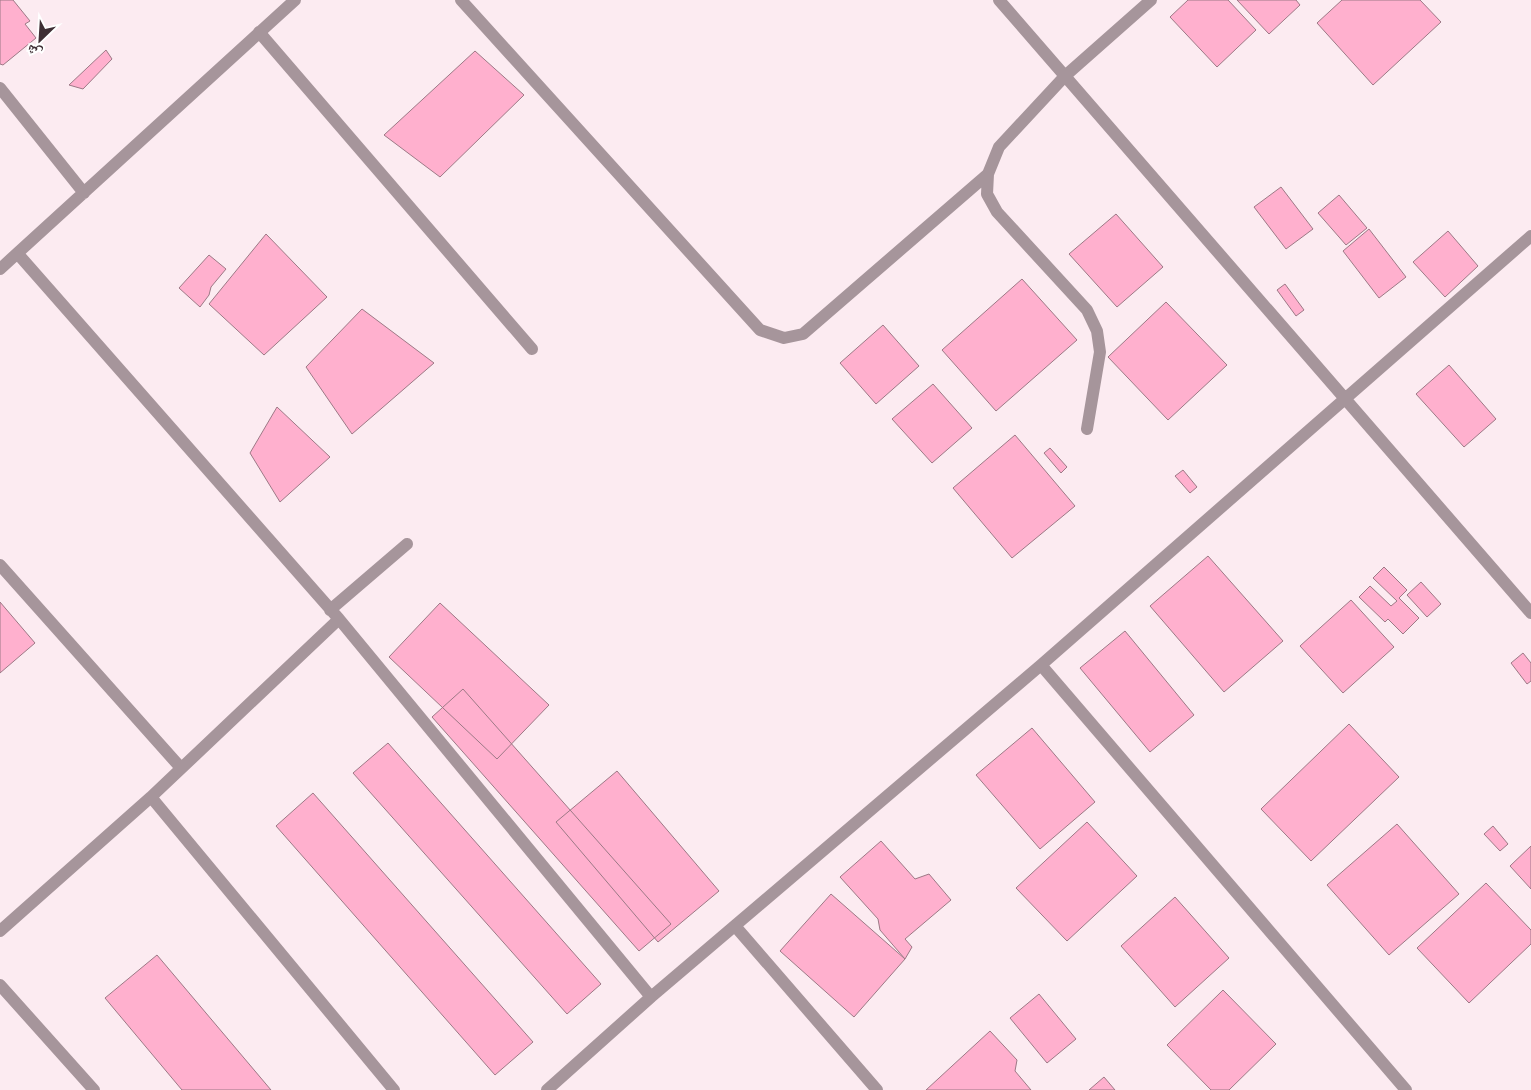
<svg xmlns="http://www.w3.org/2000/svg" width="1531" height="1090" viewBox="0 0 1531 1090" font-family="'Titillium Web','Noto Naskh Arabic',sans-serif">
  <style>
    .building { fill: #ffb0ce; stroke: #9d7986 }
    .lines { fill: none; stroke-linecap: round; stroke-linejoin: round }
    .minor { stroke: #a6959b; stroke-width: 12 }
  </style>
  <rect width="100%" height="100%" fill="#fcebf1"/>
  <path class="building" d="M 0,0 L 13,0 L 30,21 L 25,24 L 36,38 L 3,65 L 0,64 Z
    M 1188,0 L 1228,0 L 1256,30 L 1217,67 L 1170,17 Z
    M 1237,0 L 1296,0 L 1300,5 L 1269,34 Z
    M 1342,0 L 1420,0 L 1441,22 L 1373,85 L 1317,23 Z
    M 106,50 L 112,59 L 83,89 L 69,85 Z
    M 475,51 L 524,95 L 440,177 L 384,135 Z
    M 1281,187 L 1313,229 L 1286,249 L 1254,207 Z
    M 1339,195 L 1367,228 L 1346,245 L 1318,213 Z
    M 1116,214 L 1163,267 L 1117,307 L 1069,254 Z
    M 1369,229 L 1406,277 L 1379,298 L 1343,251 Z
    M 1448,231 L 1478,266 L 1445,297 L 1413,262 Z
    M 266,234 L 327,297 L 264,355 L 209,304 Z
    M 209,255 L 226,269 L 211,287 L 209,295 L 200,307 L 179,288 Z
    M 1022,279 L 1077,340 L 996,411 L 942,350 Z
    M 1285,284 L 1304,310 L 1296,316 L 1277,290 Z
    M 1166,302 L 1227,365 L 1168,420 L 1108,357 Z
    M 362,309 L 434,363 L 352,434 L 306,367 Z
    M 883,325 L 919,366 L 876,404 L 840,363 Z
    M 1449,365 L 1496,419 L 1464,447 L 1416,394 Z
    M 933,384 L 972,428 L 932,463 L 892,419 Z
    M 277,407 L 330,457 L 280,502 L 250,453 Z
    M 1015,435 L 1075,506 L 1012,558 L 953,488 Z
    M 1050,448 L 1067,467 L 1061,473 L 1044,453 Z
    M 1183,470 L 1197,487 L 1190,493 L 1175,476 Z
    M 1208,556 L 1283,641 L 1224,692 L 1150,606 Z
    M 1384,567 L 1407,590 L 1399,598 L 1419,618 L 1403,634 L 1388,619 L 1385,622 L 1359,597 L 1370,586 L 1391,606 L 1397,601 L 1373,578 Z
    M 1421,582 L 1441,604 L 1427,617 L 1407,595 Z
    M 1351,600 L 1394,647 L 1343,693 L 1300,646 Z
    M 0,602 L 35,643 L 0,673 Z
    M 440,603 L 549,705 L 497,759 L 389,657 Z
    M 1125,631 L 1194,715 L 1150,752 L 1080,668 Z
    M 1523,653 L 1531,663 L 1531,681 L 1527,684 L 1511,663 Z
    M 463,689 L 671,924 L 639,951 L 432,717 Z
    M 1349,724 L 1399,777 L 1311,861 L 1261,809 Z
    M 1032,728 L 1095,802 L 1040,849 L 976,775 Z
    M 388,743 L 601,984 L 567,1014 L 353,773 Z
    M 617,771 L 719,891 L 658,942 L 556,822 Z
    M 313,793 L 533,1042 L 495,1075 L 276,826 Z
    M 1087,822 L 1137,876 L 1067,941 L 1016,888 Z
    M 1397,824 L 1459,894 L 1389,955 L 1327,885 Z
    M 1493,826 L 1508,844 L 1500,851 L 1484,834 Z
    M 881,841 L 915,879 L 929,874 L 951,900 L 905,939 L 912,947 L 905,959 L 880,930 L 878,919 L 840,877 Z
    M 1531,846 L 1531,889 L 1510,866 Z
    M 1486,883 L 1531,930 L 1531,944 L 1469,1003 L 1417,948 Z
    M 831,894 L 905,959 L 854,1017 L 780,951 Z
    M 1175,897 L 1229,958 L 1175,1007 L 1121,946 Z
    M 157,955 L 271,1090 L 182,1090 L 105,998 Z
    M 1223,990 L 1276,1044 L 1229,1090 L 1211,1090 L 1167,1045 Z
    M 1039,994 L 1076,1039 L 1047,1063 L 1010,1018 Z
    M 990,1031 L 1017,1060 L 1015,1071 L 1031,1090 L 926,1090 Z
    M 1104,1077 L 1115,1090 L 1089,1090 Z"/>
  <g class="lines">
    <path class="minor" d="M 461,0 L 760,330 L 784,338 L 803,334 L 988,174
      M 999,0 L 1531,613
      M 259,32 L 532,349
      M 0,88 L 84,193
      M 18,254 L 339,619 L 651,997
      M 0,269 L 295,0
      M 1087,429 L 1100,352 L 1097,331 L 1087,310 L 997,212 L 987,194 L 988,174 L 999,147 L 1065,76 L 1151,0
      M 0,565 L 181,768
      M 330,610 L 407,544
      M 1041,665 L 1406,1090
      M 151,797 L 339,619
      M 735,926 L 877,1090
      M 0,931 L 151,797 L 394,1090
      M 0,985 L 94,1090
      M 547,1090 L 651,997 L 1041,665 L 1531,236"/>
  </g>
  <g transform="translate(40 40) rotate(205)" stroke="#ffffff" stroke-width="4" paint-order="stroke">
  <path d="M0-4L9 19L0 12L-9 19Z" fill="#3e2e34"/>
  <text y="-8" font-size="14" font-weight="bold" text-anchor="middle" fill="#3e2e34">ش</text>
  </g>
</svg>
